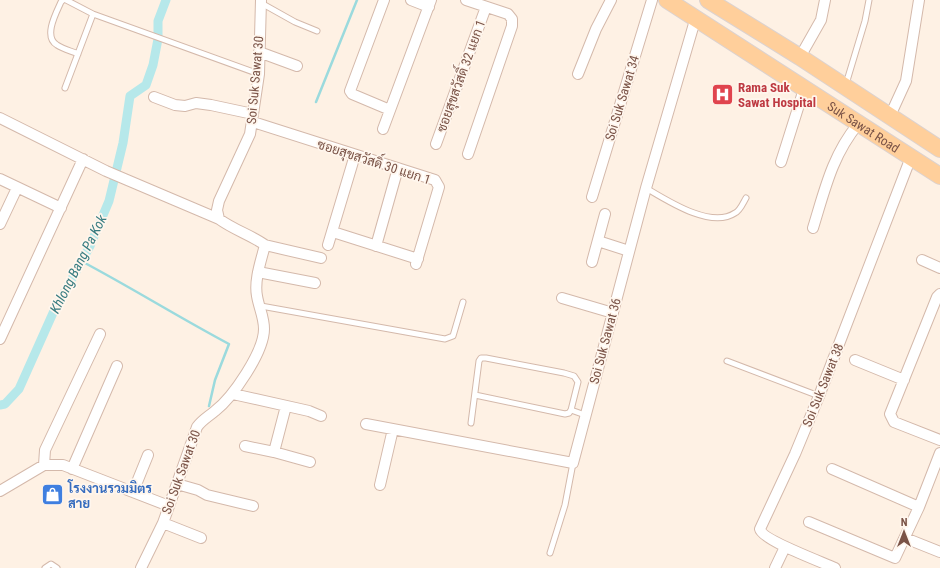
<svg xmlns="http://www.w3.org/2000/svg" width="940" height="568" viewBox="0 0 940 568" font-family="'Roboto Condensed',Sarabun,sans-serif">
  <style>
    .lines { fill: none; stroke-linecap: round; stroke-linejoin: round }
    .stream { stroke: #9bdadd; stroke-width: 2.5 }
    .canal { stroke: #b6e8ea; stroke-width: 9 }
    .lane-casing { stroke: #d4b9ab; stroke-width: 7 }
    .street-casing { stroke: #d4b9ab; stroke-width: 12 }
    .primary-casing { stroke: #dcd2cf; stroke-width: 18 }
    .lane { stroke: #fff; stroke-width: 5 }
    .street { stroke: #fff; stroke-width: 10 }
    .primary { stroke: #ffcf9b; stroke-width: 16 }
    .labels { text-anchor: middle; dominant-baseline: central; stroke-width: 3.5; stroke-linejoin: round; paint-order: stroke }
    .street-label { font-size: 13px; fill: #7a5347; stroke: #fff6ed }
    .health-label { font-size: 13px; font-weight: bold; fill: #be3a42; stroke: #fff6ed; text-anchor: start }
    .shop-label { font-size: 13px; font-weight: bold; fill: #366cbe; stroke: #fff6ed; text-anchor: start }
    .water-label { font-size: 14px; font-style: italic; fill: #387c81; stroke: #fff6ed }
  </style>
  <rect width="100%" height="100%" fill="#fef1e4"/>
  <g class="lines">
    <path class="stream" d="M 316,102 L 357,0
      M 83,262 C 132,288 180,318 229,344 L 215,380 L 209,406"/>
    <path class="canal" d="M 0,405 L 5,404 L 19,389 L 53,313 L 90,246 L 109,201 L 123,143 L 130,96 L 146,85 L 153,65 L 158,39 L 158,21 L 166,0"/>
    <defs>
      <path id="lane" d="M 63,0 L 61,2 C 56,13 43,37 57,45 C 63,49 71,51 78,54
        M 66,0 L 93,14 L 259,74
        M 261,3 L 295,22 L 317,31
        M 846,84 L 865,21 L 869,0
        M 65,88 L 93,14
        M 646,188 C 668,201 711,229 735,213 C 740,211 743,203 746,198
        M 261,306 L 445,339 L 453,336 L 463,302
        M 727,361 L 819,396
        M 475,395 L 565,414 L 569,413 L 571,410
        M 471,423 L 479,361 L 481,358 L 486,358 L 564,373 L 574,376 L 578,382 L 571,410 L 585,415
        M 550,553 L 565,505 L 573,463
        M 45,568 L 51,564 L 57,568"/>
      <path id="street" d="M 384,0 L 350,91 L 352,94 L 390,110
        M 411,0 L 429,7
        M 466,0 L 508,14 L 512,19 L 512,26 L 468,154
        M 259,52 L 297,66
        M 800,57 L 821,20 L 825,0
        M 578,74 L 596,29 L 611,0
        M 154,97 L 175,105 L 185,106 L 196,103 L 211,105 L 253,114
        M 890,116 L 906,81 L 919,0
        M 0,118 L 106,171 L 219,219
        M 253,122 L 435,180 L 439,187 L 416,264
        M 383,129 L 431,0
        M 436,144 L 486,7
        M 781,162 L 804,89
        M 0,179 L 61,208
        M 592,197 L 652,0
        M 0,224 L 17,188
        M 813,228 C 825,189 832,156 858,124
        M 333,232 L 418,259
        M 598,241 L 629,251
        M 265,245 L 321,258
        M 328,245 L 355,155
        M 376,246 L 398,168
        M 922,260 L 940,268
        M 592,262 L 605,214
        M 258,272 L 315,283
        M 940,294 L 937,297 L 890,414 L 894,422 L 940,440
        M 562,298 L 613,313
        M 0,339 L 83,159
        M 855,360 L 904,380
        M 233,394 L 309,411 L 321,416
        M 366,424 L 573,463 L 646,188 L 696,17
        M 245,446 L 274,452 L 286,406
        M 274,452 L 310,462
        M 44,465 L 45,450 L 100,334
        M 72,469 L 117,366
        M 832,469 L 919,507
        M 177,484 L 198,490 L 207,495 L 253,506
        M 380,485 L 393,429
        M 0,491 L 44,465 L 63,465 L 169,506
        M 133,492 L 148,455
        M 809,522 L 895,558 L 919,507 L 940,453
        M 163,523 L 201,538
        M 905,538 L 940,552
        M 141,568 L 163,523 L 197,427 C 202,420 208,417 215,411 C 233,397 264,352 264,329 C 264,317 259,308 257,296 C 254,280 261,261 265,245 C 251,235 234,230 219,219 L 217,210 L 219,201 L 250,134 L 259,74 L 261,0
        M 775,568 L 785,547
        M 835,568 C 822,562 762,540 760,529 L 795,454 L 819,396 L 911,157"/>
      <g id="primary">
        <path id="s1" d="M 667,0 L 940,176"/>
        <path d="M 708,0 L 800,57 L 940,149"/>
      </g>
    </defs>
    <use href="#lane" class="lane-casing"/>
    <use href="#street" class="street-casing"/>
    <use href="#primary" class="primary-casing"/>
    <use href="#lane" class="lane"/>
    <use href="#street" class="street"/>
    <use href="#primary" class="primary"/>
  </g>
  <defs>
    <symbol id="hospital-square" viewBox="-11 -11 22 22"><rect x="-9" y="-9" width="18" height="18" rx="4" fill="#e0444e" stroke="#fff6ed"/><path d="M-5-5h3v3.5h4V-5h3V5h-3V1.5h-4V5h-3Z" fill="#fff"/></symbol>
    <symbol id="shop-square" viewBox="-11 -11 22 22"><rect x="-9" y="-9" width="18" height="18" rx="4" fill="#3f7fe0" stroke="#fff6ed"/><path d="M-5-2.5h2.3a2.7 3.5 0 0 1 5.4 0H5L5.5 6h-11ZM-1.5-2.5h3a1.5 2.3 0 0 0-3 0Z" fill="#fff"/></symbol>
  </defs>
  <g fill-rule="evenodd">
    <use href="#hospital-square" x="710" y="82" width="25" height="25"/>
    <use href="#shop-square" x="40" y="482" width="25" height="25"/>
  </g>
  <g class="labels">
    <g class="street-label">
      <text transform="translate(461 76) rotate(-70)">ซอยสุขสวัสดิ์ 32 แยก 1</text>
      <text transform="translate(255 80) rotate(-85)">Soi Suk Sawat 30</text>
      <text transform="translate(622 98) rotate(-73)">Soi Suk Sawat 34</text>
      <text stroke="none"><textPath href="#s1" startOffset="234">Suk Sawat Road</textPath></text>
      <text transform="translate(374 162) rotate(18)">ซอยสุขสวัสดิ์ 30 แยก 1</text>
      <text transform="translate(605 341) rotate(-75)">Soi Suk Sawat 36</text>
      <text transform="translate(823 385) rotate(-68)">Soi Suk Sawat 38</text>
      <text transform="translate(181 472) rotate(-70)">Soi Suk Sawat 30</text>
    </g>
    <g class="health-label">
      <text x="738" y="87">Rama Suk<tspan x="738" dy="15">Sawat Hospital</tspan></text>
    </g>
    <g class="shop-label">
      <text x="68" y="488">โรงงานรวมมิตร<tspan x="68" dy="15">สาย</tspan></text>
    </g>
    <g class="water-label">
      <text transform="translate(78 264) rotate(-63)">Khlong Bang Pa Kok</text>
    </g>
  </g>
  <g transform="translate(904 532)" stroke="#fff6ed" stroke-width="3" paint-order="stroke">
  <path d="M0-3L7 15L0 10L-7 15Z" fill="#7a5347"/>
  <text y="-6" font-size="11" font-weight="bold" text-anchor="middle" fill="#7a5347">N</text>
  </g>
</svg>
